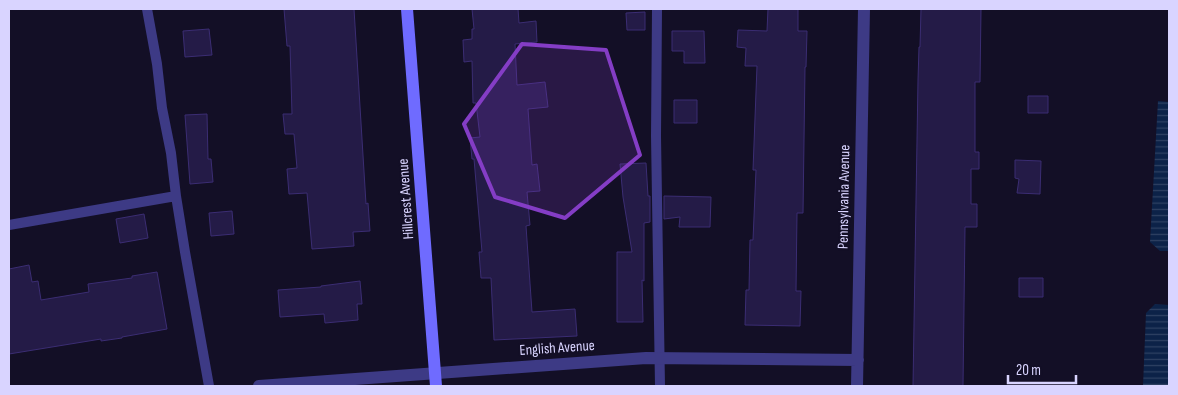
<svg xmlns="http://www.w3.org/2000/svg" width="1178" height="395" viewBox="0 0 1178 395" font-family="'Sofia Sans Condensed',sans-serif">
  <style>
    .water { fill: url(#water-rules) }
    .building { fill: #241b47; stroke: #3b2d73 }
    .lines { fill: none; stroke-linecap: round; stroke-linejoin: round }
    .lane { stroke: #3d3a85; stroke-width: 10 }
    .street { stroke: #3d3a85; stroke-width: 12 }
    .secondary { stroke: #6f6bff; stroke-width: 12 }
    .marked { fill: #843dc5; fill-opacity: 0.2; stroke: #843dc5; stroke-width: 4; stroke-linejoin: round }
    .labels { text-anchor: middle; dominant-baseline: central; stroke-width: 4; stroke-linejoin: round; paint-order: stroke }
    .street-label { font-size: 15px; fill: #d9d4ff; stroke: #130f26 }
  </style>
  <defs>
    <pattern id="water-rules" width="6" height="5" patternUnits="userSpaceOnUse" patternTransform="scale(1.25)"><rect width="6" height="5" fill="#0c2248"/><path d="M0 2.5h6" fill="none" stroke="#2f4163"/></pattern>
  </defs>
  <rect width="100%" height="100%" fill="#130f26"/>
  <path class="water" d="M 1158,101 L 1169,102 L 1169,251 L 1160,251 L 1150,242 Z
    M 1155,304 L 1169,305 L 1169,386 L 1143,386 L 1146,313 Z"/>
  <path class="building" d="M 284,9 L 354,9 L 366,204 L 368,203 L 370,231 L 353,232 L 354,246 L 312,249 L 307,193 L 289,194 L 287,169 L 297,168 L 294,134 L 285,134 L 283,114 L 292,114 L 290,46 L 287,46 Z
    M 472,9 L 518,9 L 519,23 L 536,21 L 537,42 L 515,44 L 517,85 L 545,82 L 548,107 L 528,109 L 532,165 L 537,164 L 540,191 L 527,192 L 530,225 L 526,226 L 532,312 L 575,309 L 577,336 L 494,340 L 491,278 L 481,278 L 479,252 L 482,252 L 474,159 L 472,159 L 470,138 L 480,137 L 476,103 L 473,103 L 472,61 L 464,62 L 463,40 L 472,39 L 472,29 L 474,29 Z
    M 768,9 L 798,9 L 798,31 L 807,31 L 806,67 L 805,67 L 803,213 L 797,213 L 796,291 L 801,291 L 800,326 L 745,325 L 746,290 L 749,290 L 750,240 L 753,240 L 756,170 L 753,170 L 757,66 L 745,66 L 746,48 L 737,47 L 738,30 L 767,31 Z
    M 921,9 L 981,9 L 980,82 L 975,82 L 975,152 L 979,152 L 979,169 L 971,169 L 971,204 L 977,204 L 977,227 L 965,227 L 963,386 L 913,386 L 918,80 L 919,47 L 920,47 Z
    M 645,12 L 645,30 L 627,30 L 626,13 Z
    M 209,29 L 212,55 L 185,57 L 183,31 Z
    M 672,31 L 704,31 L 705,63 L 684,63 L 684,51 L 672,51 Z
    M 1028,96 L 1048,96 L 1048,113 L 1028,113 Z
    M 674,100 L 697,100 L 697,123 L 674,123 Z
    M 207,114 L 208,159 L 211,159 L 213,182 L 190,184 L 185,115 Z
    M 1015,160 L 1041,161 L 1040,194 L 1017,193 L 1019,179 L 1015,178 Z
    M 646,163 L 648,196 L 650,196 L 650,222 L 644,223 L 644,281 L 642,280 L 643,322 L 617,322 L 617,252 L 632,252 L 623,197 L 620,164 Z
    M 664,196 L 711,197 L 710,227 L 679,227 L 680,217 L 664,219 Z
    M 232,211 L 234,234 L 211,236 L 209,213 Z
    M 144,214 L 148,238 L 120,243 L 116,219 Z
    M 29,265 L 32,282 L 38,281 L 41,300 L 89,292 L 88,284 L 132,278 L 132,276 L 157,272 L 167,329 L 122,337 L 122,338 L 101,341 L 101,339 L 9,354 L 9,269 Z
    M 1019,278 L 1043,278 L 1043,297 L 1019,297 Z
    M 360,281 L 362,304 L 357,304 L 358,320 L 325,323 L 324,314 L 280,317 L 278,290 L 321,287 L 321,286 Z"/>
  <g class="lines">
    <path class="lane" d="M 147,9 L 157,64 L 162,108 L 171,153 L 176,196 L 185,252 L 209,386
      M 657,9 L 656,136 L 660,386
      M 9,225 L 176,196"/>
    <path class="street" d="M 259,386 L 646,358 L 858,360
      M 857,386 L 864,9"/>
    <path class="secondary" d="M 407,9 L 436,386"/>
  </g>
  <path class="marked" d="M 522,44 L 606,50 L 640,155 L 565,218 L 495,197 L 464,124 Z"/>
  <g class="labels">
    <g class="street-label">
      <text transform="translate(844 197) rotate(-89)">Pennsylvania Avenue</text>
      <text transform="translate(406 199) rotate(-94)">Hillcrest Avenue</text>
      <text transform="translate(557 348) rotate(-4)">English Avenue</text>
    </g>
  </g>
  <rect width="1178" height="395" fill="none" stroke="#d9d4ff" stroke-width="20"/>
  <path d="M1008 375v8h68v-8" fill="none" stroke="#d9d4ff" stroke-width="2.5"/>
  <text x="1016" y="375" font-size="15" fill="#d9d4ff" stroke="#130f26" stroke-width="4" paint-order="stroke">20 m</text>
</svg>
